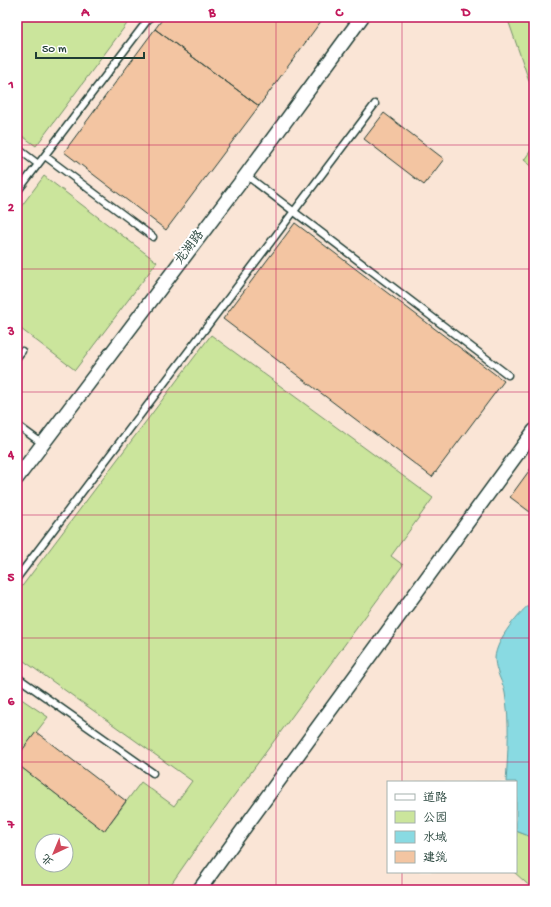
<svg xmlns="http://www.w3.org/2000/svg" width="551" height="907" viewBox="0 0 551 907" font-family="'Gochi Hand','LXGW WenKai TC',sans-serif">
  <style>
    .built { fill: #fae5d6; fill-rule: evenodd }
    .green { fill: #cbe59c; stroke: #759168; fill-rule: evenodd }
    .water { fill: #89dae2; stroke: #5f9b9c }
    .building { fill: #f3c5a2; stroke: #1f3d34 }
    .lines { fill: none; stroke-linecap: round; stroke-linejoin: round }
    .lane-casing { stroke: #1f3d34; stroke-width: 9 }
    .street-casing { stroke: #1f3d34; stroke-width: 16 }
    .lane { stroke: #fff; stroke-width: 6 }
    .street { stroke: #fff; stroke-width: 13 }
    .grid { fill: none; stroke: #c2185b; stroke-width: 1; stroke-opacity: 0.55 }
    .labels { text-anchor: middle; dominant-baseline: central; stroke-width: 4; stroke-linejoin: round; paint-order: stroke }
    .street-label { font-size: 13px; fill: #1f3d34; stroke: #fff }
    .neatline { fill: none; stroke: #c2185b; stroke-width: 1.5 }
    .grid-label { font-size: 13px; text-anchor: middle; font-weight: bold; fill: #c2185b }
  </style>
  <rect width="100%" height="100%" fill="#fdf3ec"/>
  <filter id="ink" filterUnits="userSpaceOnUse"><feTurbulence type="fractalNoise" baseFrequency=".025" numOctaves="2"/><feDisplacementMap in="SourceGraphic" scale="8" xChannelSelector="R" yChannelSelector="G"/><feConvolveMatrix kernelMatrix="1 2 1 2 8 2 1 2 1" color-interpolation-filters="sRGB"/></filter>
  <g filter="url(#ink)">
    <path class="built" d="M 17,17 L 534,17 L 534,601 L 529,604 L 516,618 L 497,671 L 505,692 L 508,724 L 507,758 L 506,782 L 388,782 L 388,872 L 514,872 L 534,890 L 17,890 ZM 42,841 L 66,841 L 66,865 L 42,865 Z"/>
    <path class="green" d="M 17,17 L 132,17 L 36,146 L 17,132 Z
      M 507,17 L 534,17 L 534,95 Z
      M 534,146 L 534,168 L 524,160 Z
      M 44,176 L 157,262 L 75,370 L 17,326 L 17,212 Z
      M 211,335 L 433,498 L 391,556 L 403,565 L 208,831 L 167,890 L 17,890 L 17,764 L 104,831 L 141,782 L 174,806 L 192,781 L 17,656 L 17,593 ZM 42,841 L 66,841 L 66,865 L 42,865 Z
      M 17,696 L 48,717 L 17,757 Z
      M 516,831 L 534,838 L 534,890 L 514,872 L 516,872 Z"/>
    <path class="water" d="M 534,601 L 534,838 L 516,831 L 516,782 L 506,782 C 508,753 510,722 505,693 C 504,685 499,678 497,670 C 496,667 495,662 495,658 C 496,640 519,611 534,601 Z"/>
    <path class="building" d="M 164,17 L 324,17 L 259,106 L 155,29 Z
      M 155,29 L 259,106 L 166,230 L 64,152 Z
      M 384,113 L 444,159 L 424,185 L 364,139 Z
      M 295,223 L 504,381 L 432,477 L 223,319 Z
      M 534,464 L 534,515 L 510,497 Z
      M 36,732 L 126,801 L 104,831 L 17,764 L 17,757 Z"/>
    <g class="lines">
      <defs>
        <path id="lane" d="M 17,148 L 38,164
          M 45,156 L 153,237
          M 246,175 L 508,375
          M 17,192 L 150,17
          M 17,357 L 22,351
          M 17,425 L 43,444
          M 17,578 L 375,104
          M 17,677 L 153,773"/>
        <path id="street" d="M 17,478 L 246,175 L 362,17
          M 199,890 L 534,431"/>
      </defs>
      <use href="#lane" class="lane-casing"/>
      <use href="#street" class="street-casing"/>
      <use href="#lane" class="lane"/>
      <use href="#street" class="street"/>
    </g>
  </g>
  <path class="grid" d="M 149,17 L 149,890M 276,17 L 276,890M 402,17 L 402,782M 17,145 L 534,145M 17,269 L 534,269M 17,392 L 534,392M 17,515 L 534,515M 17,638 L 534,638M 17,762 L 534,762M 402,872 L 402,890"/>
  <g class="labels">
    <g class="street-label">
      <text transform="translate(190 248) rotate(-53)">龙湖路</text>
    </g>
  </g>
  <rect width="551" height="907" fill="none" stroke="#fff" stroke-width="44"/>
  <rect x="387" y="781" width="130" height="92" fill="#ffffff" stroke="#a5b1ae"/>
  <rect x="395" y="794" width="20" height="6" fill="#ffffff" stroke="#a5b1ae"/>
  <text x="423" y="801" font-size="12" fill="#1f3d34">道路</text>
  <rect x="395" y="811" width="20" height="12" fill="#cbe59c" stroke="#a5b1ae"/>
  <text x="423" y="821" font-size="12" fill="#1f3d34">公园</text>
  <rect x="395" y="831" width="20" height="12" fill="#89dae2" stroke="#a5b1ae"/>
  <text x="423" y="841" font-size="12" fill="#1f3d34">水域</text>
  <rect x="395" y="851" width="20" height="12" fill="#f3c5a2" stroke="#a5b1ae"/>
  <text x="423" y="861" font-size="12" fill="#1f3d34">建筑</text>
  <g transform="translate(54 853) rotate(224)"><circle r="19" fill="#ffffff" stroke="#a5b1ae"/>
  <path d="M0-3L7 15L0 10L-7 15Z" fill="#d1495b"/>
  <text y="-6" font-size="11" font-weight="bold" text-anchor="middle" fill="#1f3d34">北</text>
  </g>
  <path d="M36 52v6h108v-6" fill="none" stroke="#1f3d34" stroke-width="2"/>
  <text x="42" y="52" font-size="12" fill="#1f3d34" stroke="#ffffff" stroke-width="3" paint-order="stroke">50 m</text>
  <rect x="22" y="22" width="507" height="863" class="neatline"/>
  <g class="grid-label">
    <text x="85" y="16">A</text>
    <text x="212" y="16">B</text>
    <text x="339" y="16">C</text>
    <text x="466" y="16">D</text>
    <text x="11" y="88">1</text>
    <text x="11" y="211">2</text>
    <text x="11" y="335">3</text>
    <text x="11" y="458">4</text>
    <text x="11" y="581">5</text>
    <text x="11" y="705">6</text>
    <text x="11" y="828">7</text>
  </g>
</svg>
